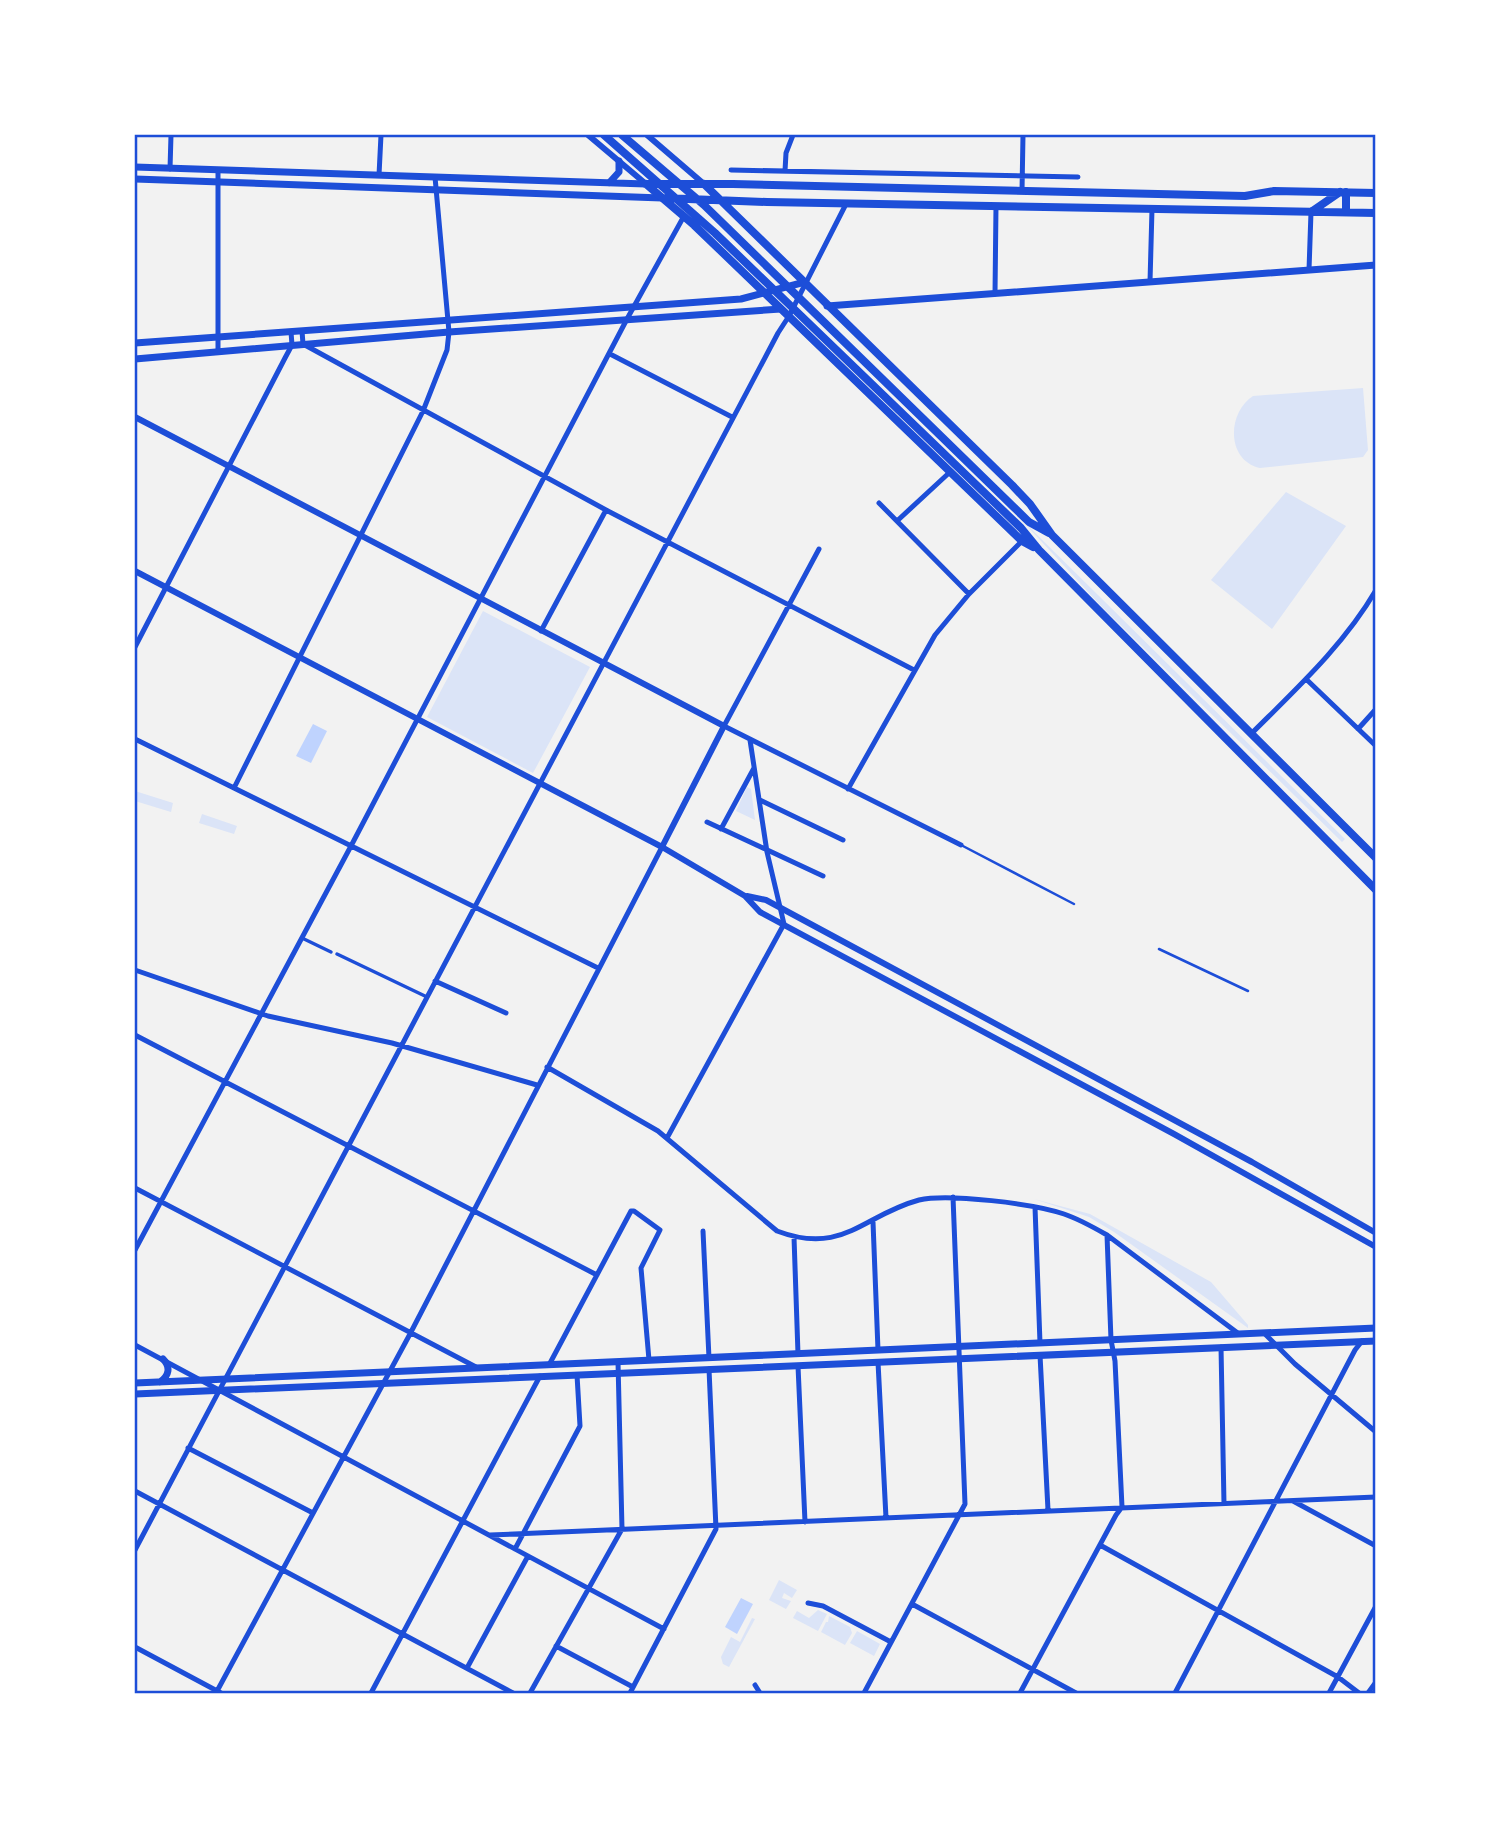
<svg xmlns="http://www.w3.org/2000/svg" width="1511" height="1828" viewBox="0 0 1511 1828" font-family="Mulish,sans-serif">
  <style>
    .green { fill: #dbe4f7 }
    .water { fill: #bfd3fe }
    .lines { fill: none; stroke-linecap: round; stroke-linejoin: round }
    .service { stroke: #1d4ed8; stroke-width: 2.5 }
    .pedestrian { stroke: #1d4ed8; stroke-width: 3.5 }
    .minor { stroke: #1d4ed8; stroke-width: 5 }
    .tertiary { stroke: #1d4ed8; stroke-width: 6 }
    .secondary { stroke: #1d4ed8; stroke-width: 7 }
    .primary { stroke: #1d4ed8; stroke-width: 8 }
    .neatline { fill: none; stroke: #1d4ed8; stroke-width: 2.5 }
  </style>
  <rect width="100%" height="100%" fill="#f2f2f2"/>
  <path class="green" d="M 1363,388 L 1368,450 L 1363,457 L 1260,468 C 1226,460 1227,413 1253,396 Z
    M 1286,492 L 1346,526 L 1272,629 L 1211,580 Z
    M 1016,514 L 1345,839 L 1342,842 L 1102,607 Z
    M 483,611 L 590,667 L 533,773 L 427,717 Z
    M 747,787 L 751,789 L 755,820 L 736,811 Z
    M 135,791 L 173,803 L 171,812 L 135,801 Z
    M 202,814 L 237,826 L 234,834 L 199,823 Z
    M 1034,1199 L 1090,1214 L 1211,1282 L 1248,1325 L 1248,1328 L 1114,1232 L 1089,1217 Z
    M 779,1580 L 797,1590 L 792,1598 L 784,1593 L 782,1598 L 791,1601 L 786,1609 L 769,1600 Z
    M 818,1610 L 827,1614 L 818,1631 L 793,1618 L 797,1611 L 809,1618 Z
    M 829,1616 L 850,1627 L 852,1633 L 845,1645 L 821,1632 L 826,1622 L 828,1622 Z
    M 752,1618 L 755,1619 L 729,1667 L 723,1664 L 721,1657 L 731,1637 L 740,1642 Z
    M 857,1631 L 880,1644 L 874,1656 L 850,1643 Z"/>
  <path class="water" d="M 313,724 L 327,731 L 311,763 L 296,756 Z
    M 741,1598 L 753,1604 L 737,1634 L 725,1627 Z"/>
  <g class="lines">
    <path class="service" d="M 961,845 L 1074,904
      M 1159,949 L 1248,991"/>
    <path class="pedestrian" d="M 302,938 L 331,952
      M 337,954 L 427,997"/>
    <path class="minor" d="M 170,169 L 171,135
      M 731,170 L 1078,177
      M 785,171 L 786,153 L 793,135
      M 379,175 L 381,135
      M 1022,191 L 1023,135
      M 1309,270 L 1311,212
      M 1150,282 L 1152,209
      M 995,294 L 996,206
      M 302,331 L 303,344 L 606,510 L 914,670
      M 218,351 L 218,170
      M 610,354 L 732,417
      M 879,503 L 969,594
      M 897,521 L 950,472
      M 819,549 L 724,726 L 961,845
      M 541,631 L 606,510
      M 135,647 L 285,358 L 292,345 L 291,332
      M 1306,679 L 1376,746
      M 1358,729 L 1376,709
      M 1251,734 C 1296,689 1344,645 1376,590
      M 135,739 L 598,968
      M 234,788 L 423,411 L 447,350 L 449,332 L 435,177
      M 848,789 L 935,635 L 969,594 L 1022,541
      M 760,800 L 843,840
      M 707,822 L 823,876
      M 721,829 L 754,768
      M 135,970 L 268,1016 L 392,1043 L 537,1085
      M 435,981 L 506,1013
      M 135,1035 L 597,1275
      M 547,1067 L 658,1131 L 777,1231 C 843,1256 863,1215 919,1200 C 948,1193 1035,1204 1064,1214 C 1079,1219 1093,1227 1107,1235 L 1239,1334
      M 667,1138 L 784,924 L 767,852 L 750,740
      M 135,1188 L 476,1367
      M 1035,1207 L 1040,1343
      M 873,1222 L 878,1350
      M 703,1231 L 709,1358
      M 794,1237 L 798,1354
      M 135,1250 L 351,846 L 627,319 L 684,216
      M 1264,1333 L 1295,1364 L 1376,1432
      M 135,1345 L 664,1629
      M 1221,1347 L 1224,1504
      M 1040,1355 L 1048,1510
      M 878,1362 L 886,1518
      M 549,1365 L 631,1211 L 634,1211 L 660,1230 L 641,1268 L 649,1360
      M 798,1366 L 805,1522
      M 188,1448 L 313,1513
      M 135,1491 L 513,1693
      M 1293,1501 L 1376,1546
      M 490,1535 L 1376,1497
      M 1100,1545 L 1338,1677 L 1359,1693
      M 515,1549 L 580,1426 L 577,1375
      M 135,1550 L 778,333 L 789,316 L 846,204
      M 808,1603 L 823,1606 L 891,1642
      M 912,1604 L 1076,1693
      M 556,1646 L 633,1687
      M 135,1647 L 221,1693
      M 467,1668 L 528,1556
      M 755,1685 L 760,1693
      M 216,1693 L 410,1334 L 662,847
      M 371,1693 L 540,1376
      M 530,1693 L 622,1529 L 618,1362
      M 630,1693 L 716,1529 L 709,1369
      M 864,1693 L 965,1504 L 953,1197
      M 1020,1693 L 1116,1515 L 1122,1507 L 1115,1361 L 1111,1340 L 1107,1235
      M 1175,1693 L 1355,1350 L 1362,1341
      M 1329,1693 L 1376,1606
      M 1368,1693 L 1376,1682"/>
    <path class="tertiary" d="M 588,135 L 646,184
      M 647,135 L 704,184
      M 135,417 L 724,726 L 662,847
      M 135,571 L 662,847 L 745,896 L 760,912 L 1174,1134 L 1376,1247
      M 747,896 L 766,900 L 844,942 L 1252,1162 L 1376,1233"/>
    <path class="secondary" d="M 135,167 L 646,184
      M 135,179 L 662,198
      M 609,183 L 619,172 L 619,161
      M 827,306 L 1376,265
      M 135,343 L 741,299 L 805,282
      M 135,359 L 449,332 L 781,309
      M 160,1382 C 169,1376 171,1367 163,1359
      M 135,1383 L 1376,1328
      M 135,1394 L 1376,1341"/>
    <path class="primary" d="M 604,135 L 715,233 L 1021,528 L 1039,550 L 1376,890
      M 622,135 L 704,205 L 1029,522 L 1049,533
      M 646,184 L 733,184 L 1245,196 L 1274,191 L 1376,193
      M 646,184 L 694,225 L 1022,541 L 1033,547
      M 704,184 L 1012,485 L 1030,504 L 1052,535 L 1376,858
      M 663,198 L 767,202 L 1376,213
      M 1311,212 L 1340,192
      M 1346,212 L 1346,192"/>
  </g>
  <rect width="1511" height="1828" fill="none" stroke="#ffffff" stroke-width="273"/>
  <rect x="136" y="136" width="1238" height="1556" class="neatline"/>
</svg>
